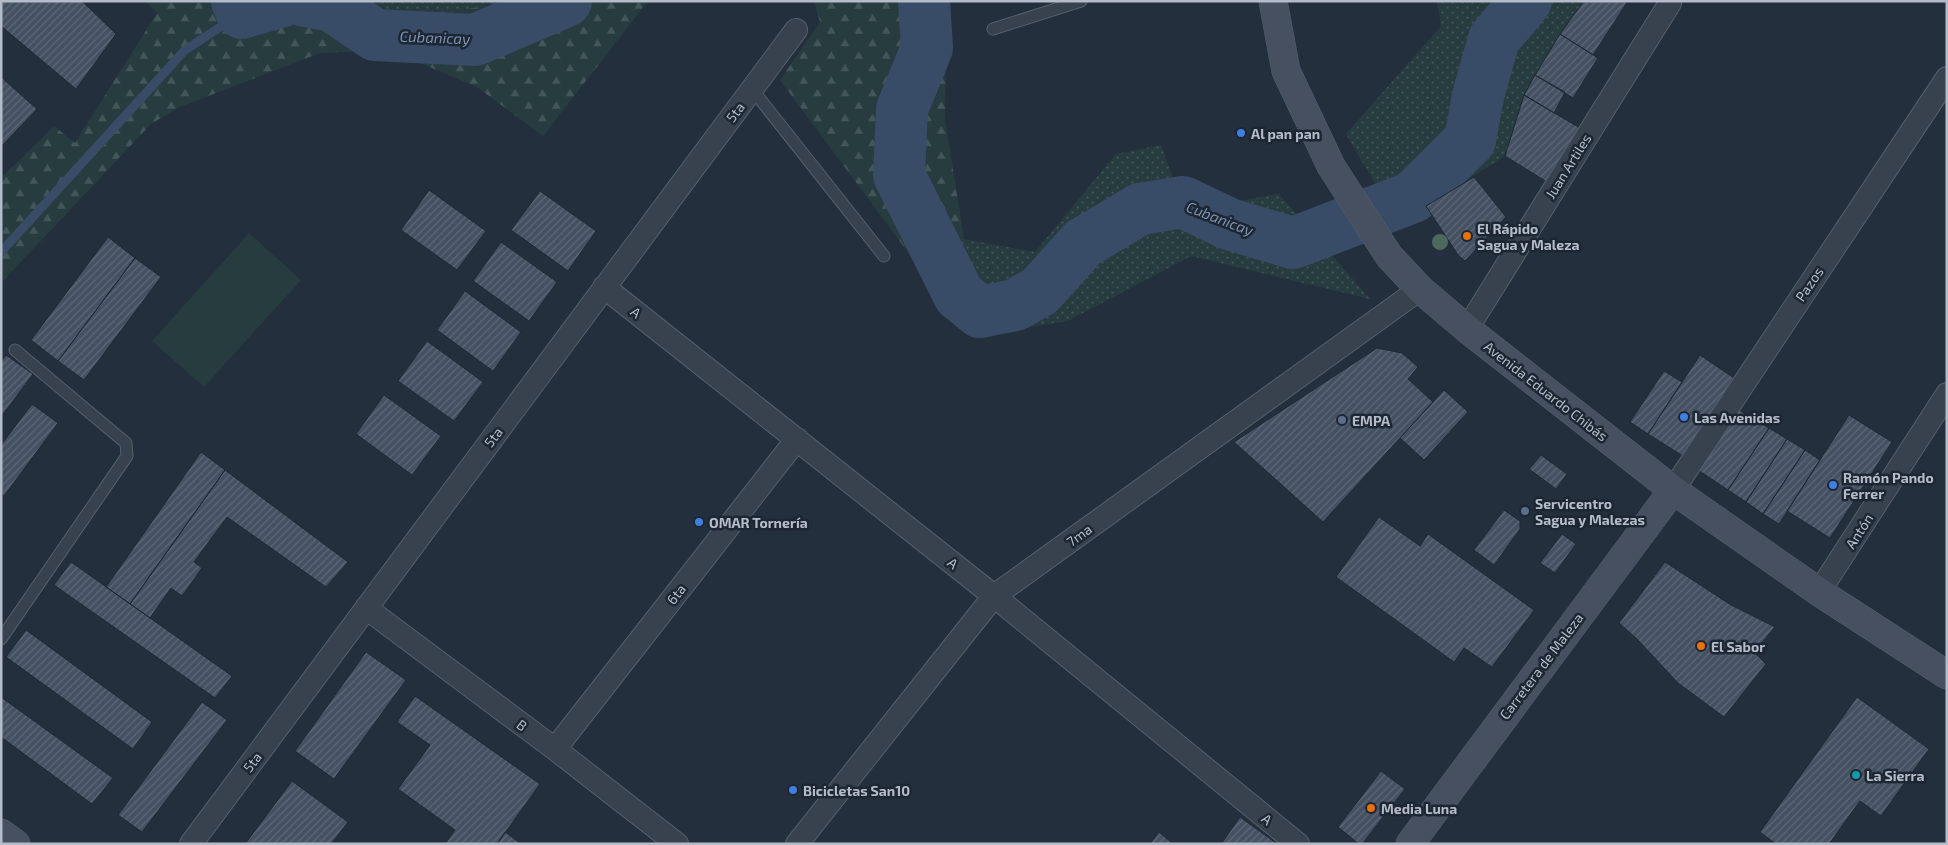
<svg xmlns="http://www.w3.org/2000/svg" width="1948" height="845" viewBox="0 0 1948 845" font-family="'Exo 2',sans-serif">
  <style>
    .grass { fill: url(#grass-dots) }
    .forest { fill: url(#forest-firs) }
    .pitch { fill: #263c3f }
    .lines { fill: none; stroke-linecap: round; stroke-linejoin: round }
    .stream { stroke: #394c67; stroke-width: 9 }
    .river { stroke: #394c67; stroke-width: 52 }
    .building { fill: url(#building-hatch); stroke: #1f2835 }
    .lane-casing { stroke: #565f6c; stroke-width: 13 }
    .street-casing { stroke: #565f6c; stroke-width: 24 }
    .secondary-casing { stroke: #565f6c; stroke-width: 29 }
    .lane { stroke: #38414e; stroke-width: 11 }
    .street { stroke: #38414e; stroke-width: 22 }
    .secondary { stroke: #465061; stroke-width: 28 }
    .tree { fill: #4b6a5d }
    .shop-dot { fill: #3f7fe0; stroke: #1d2633; stroke-width: 2 }
    .food-dot { fill: #e8710a; stroke: #1d2633; stroke-width: 2 }
    .service-dot { fill: #5c6f8a; stroke: #1d2633; stroke-width: 2 }
    .culture-dot { fill: #0f9aa8; stroke: #1d2633; stroke-width: 2 }
    .labels { text-anchor: middle; dominant-baseline: central; stroke-width: 5; stroke-linejoin: round; paint-order: stroke }
    .street-label { font-size: 14px; fill: #b4bcc9; stroke: #1d2633 }
    .poi-label { font-size: 14px; font-weight: bold; fill: #b4bcc9; stroke: #1d2633; text-anchor: start }
    .water-label { font-size: 15px; font-style: italic; fill: #7c92b1; stroke: #1d2633 }
  </style>
  <defs>
    <pattern id="grass-dots" width="8" height="8" patternUnits="userSpaceOnUse" patternTransform="scale(1.25)"><rect width="8" height="8" fill="#263c3f"/><path d="M2 2h.1M6 6h.1" fill="none" stroke="#435659" stroke-width="1.8" stroke-linecap="round"/></pattern>
    <pattern id="forest-firs" width="22" height="20" patternUnits="userSpaceOnUse" patternTransform="scale(1.25)"><rect width="22" height="20" fill="#263c3f"/><path d="M5 1l3.5 6h-7zM16 11l3.5 6h-7z" fill="#435659"/></pattern>
    <pattern id="building-hatch" width="6" height="6" patternUnits="userSpaceOnUse" patternTransform="scale(1.25)"><rect width="6" height="6" fill="#455162"/><path d="M-1 1l2-2M0 6l6-6M5 7l2-2" fill="none" stroke="#5d6877"/></pattern>
  </defs>
  <rect width="100%" height="100%" fill="#242f3e"/>
  <path class="grass" d="M 359,1 L 522,1 L 477,7 L 386,27 Z
    M 1437,1 L 1584,1 L 1560,34 L 1524,95 L 1505,156 L 1398,223 L 1346,134 L 1441,26 Z
    M 1161,145 L 1176,185 L 1222,204 L 1279,194 L 1370,299 L 1191,256 L 1068,321 L 1004,331 L 962,321 L 933,286 L 964,239 L 1035,252 L 1116,154 Z"/>
  <path class="forest" d="M 145,1 L 359,1 L 386,27 L 477,7 L 522,1 L 648,1 L 543,136 L 477,87 L 389,50 L 320,53 L 180,107 L 151,124 L 1,283 L 1,178 L 54,126 L 75,143 L 157,13 Z
    M 814,1 L 947,1 L 945,119 L 964,239 L 933,286 L 780,80 L 820,22 Z"/>
  <path class="pitch" d="M 249,233 L 301,280 L 204,387 L 152,341 Z"/>
  <g class="lines">
    <path class="stream" d="M 1,252 L 185,50 L 242,13"/>
    <path class="river" d="M 237,1 L 242,13 L 283,1
      M 305,1 L 332,6 L 375,35 L 475,40 L 566,1
      M 924,1 L 927,48 L 902,109 L 899,175 L 959,295 L 980,312 L 1015,305 L 1040,291 L 1083,243 L 1140,209 L 1183,202 L 1229,224 L 1293,243 L 1413,197 L 1470,140 L 1478,96 L 1494,39 L 1526,1"/>
  </g>
  <path class="building" d="M 1,1 L 82,1 L 116,34 L 76,89 L 1,26 Z
    M 1584,1 L 1628,1 L 1593,55 L 1560,34 Z
    M 1560,34 L 1598,58 L 1573,98 L 1535,75 Z
    M 1535,75 L 1565,92 L 1554,113 L 1524,95 Z
    M 1,77 L 37,109 L 1,147 Z
    M 1524,95 L 1580,128 L 1547,182 L 1505,156 Z
    M 1474,177 L 1506,217 L 1465,261 L 1458,255 L 1426,206 Z
    M 429,190 L 486,231 L 457,270 L 401,230 Z
    M 540,191 L 596,231 L 568,271 L 511,230 Z
    M 108,237 L 135,258 L 58,361 L 31,340 Z
    M 501,242 L 557,282 L 529,321 L 473,281 Z
    M 135,258 L 161,277 L 84,380 L 58,361 Z
    M 465,291 L 521,332 L 493,371 L 437,330 Z
    M 427,341 L 483,382 L 454,421 L 398,381 Z
    M 1377,348 L 1402,353 L 1418,367 L 1408,379 L 1433,402 L 1323,522 L 1234,442 Z
    M 6,355 L 33,374 L 1,417 L 1,362 Z
    M 1700,355 L 1734,378 L 1683,456 L 1648,434 Z
    M 1664,371 L 1682,382 L 1648,434 L 1630,422 Z
    M 1444,390 L 1468,412 L 1424,460 L 1400,438 Z
    M 384,395 L 441,436 L 412,475 L 356,434 Z
    M 32,404 L 58,423 L 4,496 L 1,494 L 1,445 Z
    M 1734,407 L 1769,428 L 1728,490 L 1695,468 Z
    M 1849,415 L 1892,442 L 1830,538 L 1787,511 Z
    M 1769,428 L 1787,439 L 1746,502 L 1728,490 Z
    M 1787,439 L 1805,450 L 1763,514 L 1746,502 Z
    M 1805,450 L 1820,460 L 1779,524 L 1763,514 Z
    M 201,452 L 225,470 L 130,604 L 106,587 Z
    M 1541,455 L 1567,474 L 1556,489 L 1529,469 Z
    M 225,470 L 348,562 L 326,587 L 227,517 L 194,562 L 202,568 L 182,596 L 171,588 L 150,618 L 130,604 Z
    M 1504,510 L 1520,521 L 1520,529 L 1494,565 L 1474,550 Z
    M 1379,517 L 1420,546 L 1428,534 L 1534,610 L 1492,667 L 1464,648 L 1454,662 L 1336,577 Z
    M 1562,534 L 1576,544 L 1555,573 L 1540,563 Z
    M 71,562 L 232,676 L 215,698 L 54,585 Z
    M 1665,562 L 1731,605 L 1775,627 L 1754,652 L 1766,664 L 1724,717 L 1678,683 L 1637,639 L 1619,623 Z
    M 26,630 L 152,722 L 133,749 L 6,657 Z
    M 366,652 L 406,680 L 334,779 L 295,751 Z
    M 415,696 L 540,784 L 497,844 L 445,844 L 455,830 L 398,789 L 430,745 L 397,722 Z
    M 1,697 L 113,778 L 92,804 L 1,737 Z
    M 1857,697 L 1929,749 L 1881,816 L 1860,801 L 1829,844 L 1776,844 L 1760,832 Z
    M 202,702 L 227,720 L 142,832 L 118,815 Z
    M 1381,771 L 1405,789 L 1362,844 L 1359,844 L 1338,827 Z
    M 292,781 L 348,822 L 331,844 L 245,844 Z
    M 1240,817 L 1276,843 L 1275,844 L 1221,844 Z
    M 505,832 L 512,837 L 521,844 L 497,844 Z
    M 1159,832 L 1173,844 L 1150,844 Z"/>
  <g class="lines">
    <defs>
      <path id="lane" d="M 993,29 L 1081,1
        M 752,89 L 884,256
        M 1,639 L 127,456 L 126,443 L 15,350"/>
      <path id="street" d="M 604,287 L 994,596 L 1298,844
        M 1467,329 L 1670,3
        M 1673,490 L 1947,78
        M 1819,592 L 1947,394
        M 366,608 L 555,749 L 677,844
        M 555,749 L 797,439
        M 191,844 L 796,30
        M 797,844 L 994,596 L 1420,289"/>
      <path id="secondary" d="M 1273,1 L 1286,71 L 1331,166 L 1389,256 L 1420,289 L 1467,329 L 1673,490 L 1819,592 L 1947,675
        M 1,833 L 16,844
        M 1410,844 L 1673,490"/>
    </defs>
    <use href="#lane" class="lane-casing"/>
    <use href="#street" class="street-casing"/>
    <use href="#secondary" class="secondary-casing"/>
    <use href="#lane" class="lane"/>
    <use href="#street" class="street"/>
    <use href="#secondary" class="secondary"/>
  </g>
  <circle class="tree" cx="1440" cy="242" r="8"/>
  <g class="shop-dot">
    <circle cx="1241" cy="133" r="5"/>
    <circle cx="1684" cy="417" r="5"/>
    <circle cx="1833" cy="485" r="5"/>
    <circle cx="699" cy="522" r="5"/>
    <circle cx="793" cy="790" r="5"/>
  </g>
  <g class="food-dot">
    <circle cx="1467" cy="236" r="5"/>
    <circle cx="1701" cy="646" r="5"/>
    <circle cx="1371" cy="808" r="5"/>
  </g>
  <g class="service-dot">
    <circle cx="1342" cy="420" r="5"/>
    <circle cx="1525" cy="511" r="5"/>
  </g>
  <circle class="culture-dot" cx="1856" cy="775" r="5"/>
  <g class="labels">
    <g class="street-label">
      <text transform="translate(735 112) rotate(-53)">5ta</text>
      <text transform="translate(1568 166) rotate(-58)">Juan Artiles</text>
      <text transform="translate(1809 284) rotate(-56)">Pazos</text>
      <text transform="translate(636 312) rotate(38)">A</text>
      <text transform="translate(1546 391) rotate(38)">Avenida Eduardo Chibás</text>
      <text transform="translate(493 437) rotate(-53)">5ta</text>
      <text transform="translate(1859 531) rotate(-57)">Antón</text>
      <text transform="translate(1079 535) rotate(-36)">7ma</text>
      <text transform="translate(953 563) rotate(39)">A</text>
      <text transform="translate(676 594) rotate(-52)">6ta</text>
      <text transform="translate(1541 666) rotate(-53)">Carretera de Maleza</text>
      <text transform="translate(522 725) rotate(37)">B</text>
      <text transform="translate(252 762) rotate(-53)">5ta</text>
      <text transform="translate(1267 819) rotate(39)">A</text>
    </g>
    <g class="poi-label">
      <text x="1251" y="133">Al pan pan</text>
      <text x="1477" y="228">El Rápido<tspan x="1477" dy="16">Sagua y Maleza</tspan></text>
      <text x="1694" y="417">Las Avenidas</text>
      <text x="1352" y="420">EMPA</text>
      <text x="1843" y="477">Ramón Pando<tspan x="1843" dy="16">Ferrer</tspan></text>
      <text x="1535" y="503">Servicentro<tspan x="1535" dy="16">Sagua y Malezas</tspan></text>
      <text x="709" y="522">OMAR Tornería</text>
      <text x="1711" y="646">El Sabor</text>
      <text x="1866" y="775">La Sierra</text>
      <text x="803" y="790">Bicicletas San10</text>
      <text x="1381" y="808">Media Luna</text>
    </g>
    <g class="water-label">
      <text transform="translate(435 37) rotate(2)">Cubanicay</text>
      <text transform="translate(1220 218) rotate(21)">Cubanicay</text>
    </g>
  </g>
  <rect width="1948" height="845" fill="none" stroke="#b4bcc9" stroke-width="5"/>
</svg>
